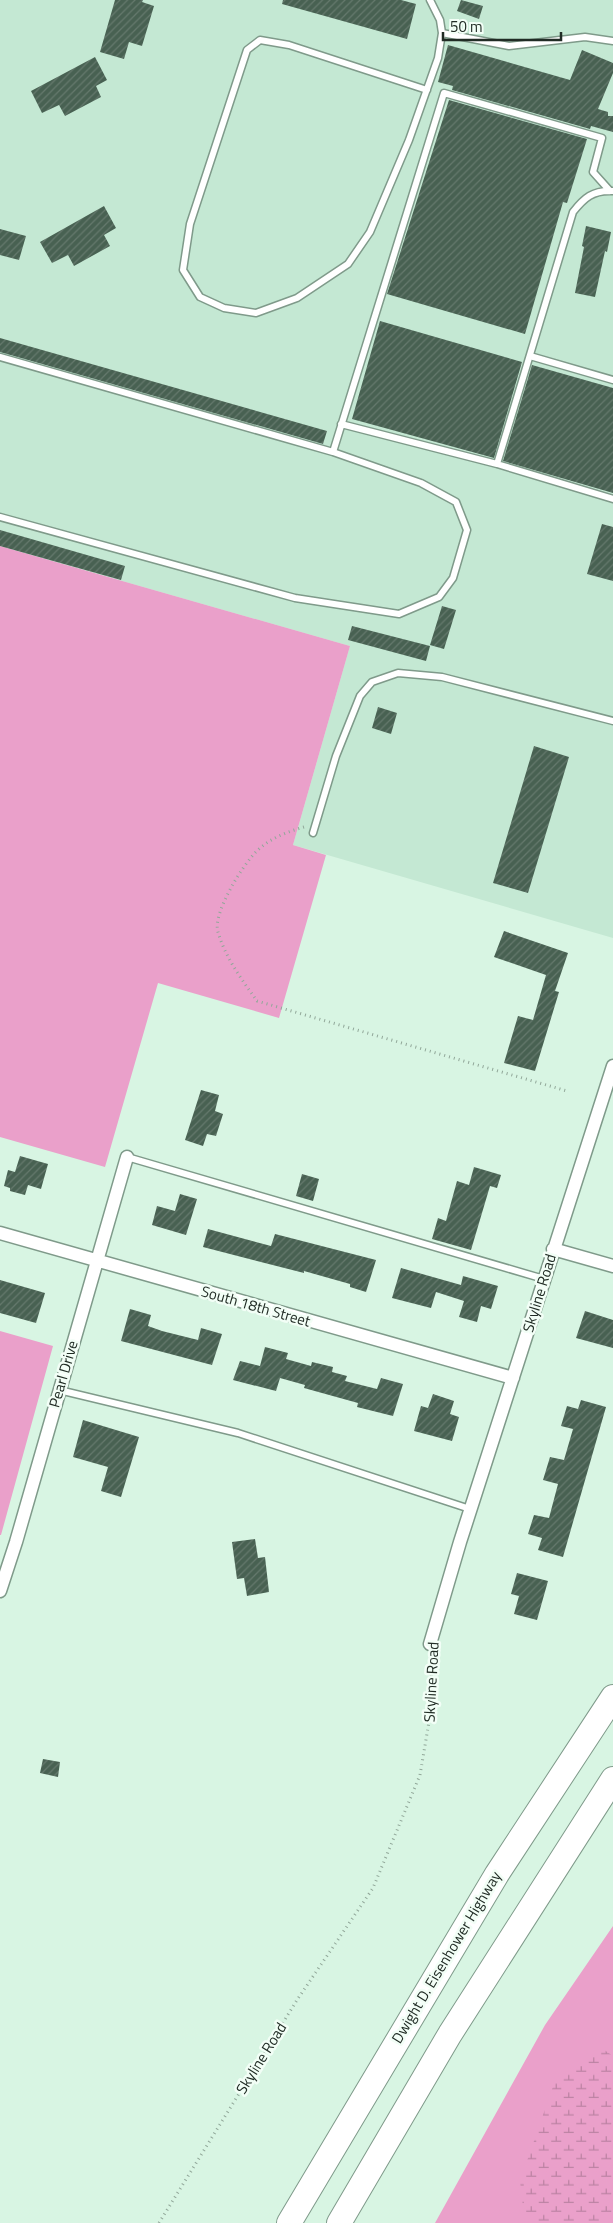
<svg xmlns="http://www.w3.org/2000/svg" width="613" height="2223" viewBox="0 0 613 2223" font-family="'Titillium Web',sans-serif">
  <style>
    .built { fill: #c4e8d3 }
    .green { fill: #eaa0ca }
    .wetland { fill: url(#wetland-marsh) }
    .building { fill: url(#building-hatch) }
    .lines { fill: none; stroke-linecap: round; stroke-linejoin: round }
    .service-casing { stroke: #7f9a8a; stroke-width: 9 }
    .minor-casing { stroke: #7f9a8a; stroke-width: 15 }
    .motorway-casing { stroke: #7f9a8a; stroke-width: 26 }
    .path { stroke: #91a799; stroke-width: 3; stroke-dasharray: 1 4; stroke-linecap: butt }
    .service { stroke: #fff; stroke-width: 6 }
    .minor { stroke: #fff; stroke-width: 12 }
    .motorway { stroke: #fff; stroke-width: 24 }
    .labels { text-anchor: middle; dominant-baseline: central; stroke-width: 5; stroke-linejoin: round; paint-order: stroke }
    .street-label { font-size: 15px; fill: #212c25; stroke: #f2fef6 }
  </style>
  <defs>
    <pattern id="wetland-marsh" width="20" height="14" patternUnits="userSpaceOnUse" patternTransform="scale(1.25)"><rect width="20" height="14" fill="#eaa0ca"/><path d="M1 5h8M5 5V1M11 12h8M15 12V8" fill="none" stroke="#bd83a4"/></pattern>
    <pattern id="building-hatch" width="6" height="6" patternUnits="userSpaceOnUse" patternTransform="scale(1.25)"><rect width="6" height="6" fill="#486152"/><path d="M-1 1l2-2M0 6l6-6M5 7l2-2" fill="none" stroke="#65796d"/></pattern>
  </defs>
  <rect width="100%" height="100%" fill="#d8f5e3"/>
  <path class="built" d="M 0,0 L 613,0 L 613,938 L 293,845 L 350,646 L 0,546 Z"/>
  <path class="green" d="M 0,546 L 350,646 L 293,845 L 326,855 L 279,1018 L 158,983 L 105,1167 L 0,1137 Z
    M 0,1331 L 53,1346 L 1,1535 L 0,1535 Z
    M 613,1926 L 613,2223 L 435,2223 L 545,2025 Z"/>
  <path class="wetland" d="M 600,2047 L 613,2056 L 613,2223 L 525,2223 L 520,2181 L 556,2078 Z"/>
  <path class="building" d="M 115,0 L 143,0 L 142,2 L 154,6 L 142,46 L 129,42 L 124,59 L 100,52 Z
    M 283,0 L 401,0 L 416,4 L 407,39 L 282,4 Z
    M 461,0 L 483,6 L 479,19 L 457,11 Z
    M 448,45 L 570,80 L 582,50 L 613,63 L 613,73 L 598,109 L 608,112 L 608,116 L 613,116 L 613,132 L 591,126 L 590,129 L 452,90 L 453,86 L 438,82 Z
    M 95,57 L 107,80 L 96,86 L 101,97 L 65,116 L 59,105 L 42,113 L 31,91 Z
    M 449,100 L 587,139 L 567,203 L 563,202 L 525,334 L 387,294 Z
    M 104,206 L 116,228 L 104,235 L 110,246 L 74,266 L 68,255 L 52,263 L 40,242 Z
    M 586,226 L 611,232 L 607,252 L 605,251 L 595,297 L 575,293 L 584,247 L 582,246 Z
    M 0,229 L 26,236 L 19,260 L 0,255 Z
    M 380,321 L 522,362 L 494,458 L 352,419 Z
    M 0,338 L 327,431 L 323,444 L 0,352 Z
    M 532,365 L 613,388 L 613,493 L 503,461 Z
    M 602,524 L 613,527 L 613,581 L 587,574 Z
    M 0,530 L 125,566 L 121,580 L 0,546 Z
    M 442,606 L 456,610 L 444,649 L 430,645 Z
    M 352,626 L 430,646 L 426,661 L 348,640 Z
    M 378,707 L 397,713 L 391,734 L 372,728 Z
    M 534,746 L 569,757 L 528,893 L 493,883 Z
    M 504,931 L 568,953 L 555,991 L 559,992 L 535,1071 L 504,1063 L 518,1016 L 533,1020 L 546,975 L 494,957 Z
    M 201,1090 L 219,1095 L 215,1111 L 223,1114 L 216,1136 L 207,1134 L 203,1146 L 185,1140 Z
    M 20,1156 L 48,1164 L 41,1189 L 28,1185 L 25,1195 L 10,1191 L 10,1188 L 4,1186 L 8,1170 L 15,1172 Z
    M 474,1167 L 501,1175 L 497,1188 L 490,1186 L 471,1250 L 432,1239 L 438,1218 L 446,1221 L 457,1181 L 469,1185 Z
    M 302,1174 L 319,1179 L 313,1201 L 296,1196 Z
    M 180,1194 L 197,1199 L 186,1235 L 152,1225 L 157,1206 L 175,1211 Z
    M 208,1229 L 271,1246 L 275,1234 L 376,1260 L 366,1292 L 350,1287 L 350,1284 L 304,1271 L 304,1273 L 203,1247 Z
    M 401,1268 L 461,1285 L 463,1276 L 498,1286 L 491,1309 L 481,1306 L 477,1322 L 459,1317 L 464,1301 L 436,1292 L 431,1308 L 392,1298 Z
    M 0,1280 L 45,1293 L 36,1323 L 0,1313 Z
    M 130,1309 L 151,1315 L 148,1326 L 162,1331 L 198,1340 L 201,1328 L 222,1334 L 212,1365 L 121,1341 Z
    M 585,1311 L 613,1320 L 613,1348 L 576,1338 Z
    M 265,1347 L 288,1353 L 286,1359 L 311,1366 L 312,1362 L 333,1367 L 332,1372 L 347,1376 L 345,1381 L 377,1389 L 381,1378 L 403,1384 L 393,1416 L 357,1407 L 358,1403 L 304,1388 L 305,1385 L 280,1378 L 276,1391 L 233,1380 L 240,1361 L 260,1366 Z
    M 433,1394 L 454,1401 L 450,1414 L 459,1417 L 452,1441 L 414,1431 L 421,1406 L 428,1408 Z
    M 581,1400 L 606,1407 L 563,1557 L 538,1550 L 542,1538 L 528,1534 L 534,1515 L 549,1518 L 558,1484 L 543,1480 L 550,1457 L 564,1460 L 573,1429 L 561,1426 L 567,1406 L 578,1409 Z
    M 83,1420 L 139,1437 L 121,1497 L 101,1491 L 108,1467 L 73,1457 Z
    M 255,1539 L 258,1558 L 265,1557 L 269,1592 L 247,1596 L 244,1578 L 237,1579 L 232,1542 Z
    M 517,1573 L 548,1581 L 537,1620 L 514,1614 L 519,1596 L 511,1594 Z
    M 43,1759 L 60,1762 L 58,1777 L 40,1773 Z"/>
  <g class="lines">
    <defs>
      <path id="service" d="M 442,33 L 509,46 L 585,37 L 613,41
        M 427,90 L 289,45 L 260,40 L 247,50 L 190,224 L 183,270 L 200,297 L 224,308 L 256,313 L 297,298 L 348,264 L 370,232 L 409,140 L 438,58 L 442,33 L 440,20 L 430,0
        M 530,356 L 613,380
        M 0,357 L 333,452 L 421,483 L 456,502 L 467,530 L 453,578 L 439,597 L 399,614 L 295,598 L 0,517
        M 341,424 L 497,464 L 613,499
        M 333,452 L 444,93 L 602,138 L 593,172 L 610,191
        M 497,464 L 573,212 C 584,198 593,190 612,191
        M 313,833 L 336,756 L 360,696 L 372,682 L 398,673 L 442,677 L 613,721
        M 127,1157 L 544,1279
        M 59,1390 L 238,1433 L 470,1509"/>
      <path id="minor" d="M 0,1233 L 513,1378
        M 553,1249 L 613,1266
        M 0,1591 L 16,1542 L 127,1157
        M 430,1644 L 460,1542 L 613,1066"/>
      <path id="motorway" d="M 289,2223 L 497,1874 L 613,1697
        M 339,2223 L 450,2034 L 613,1779"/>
    </defs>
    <use href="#service" class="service-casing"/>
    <use href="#minor" class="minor-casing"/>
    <use href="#motorway" class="motorway-casing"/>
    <path class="path" d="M 304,827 C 287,832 270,838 257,851 C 243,864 212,914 218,932 C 225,957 242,980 257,1001 L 567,1091
      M 159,2223 L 297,2000 L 373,1888 L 420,1775 L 432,1704 L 431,1657"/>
    <use href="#service" class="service"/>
    <use href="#minor" class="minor"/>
    <use href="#motorway" class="motorway"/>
  </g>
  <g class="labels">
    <g class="street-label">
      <text transform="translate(539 1293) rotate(-73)">Skyline Road</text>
      <text transform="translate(256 1306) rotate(16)">South 18th Street</text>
      <text transform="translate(63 1374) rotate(-74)">Pearl Drive</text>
      <text transform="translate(431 1682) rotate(-87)">Skyline Road</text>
      <text transform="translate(446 1957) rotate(-59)">Dwight D. Eisenhower Highway</text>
      <text transform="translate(261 2058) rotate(-58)">Skyline Road</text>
    </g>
  </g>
  <path d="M443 32v8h118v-8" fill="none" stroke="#212c25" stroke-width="2.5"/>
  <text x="450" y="32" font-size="15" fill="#212c25" stroke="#f2fef6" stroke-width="4" paint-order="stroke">50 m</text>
</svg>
